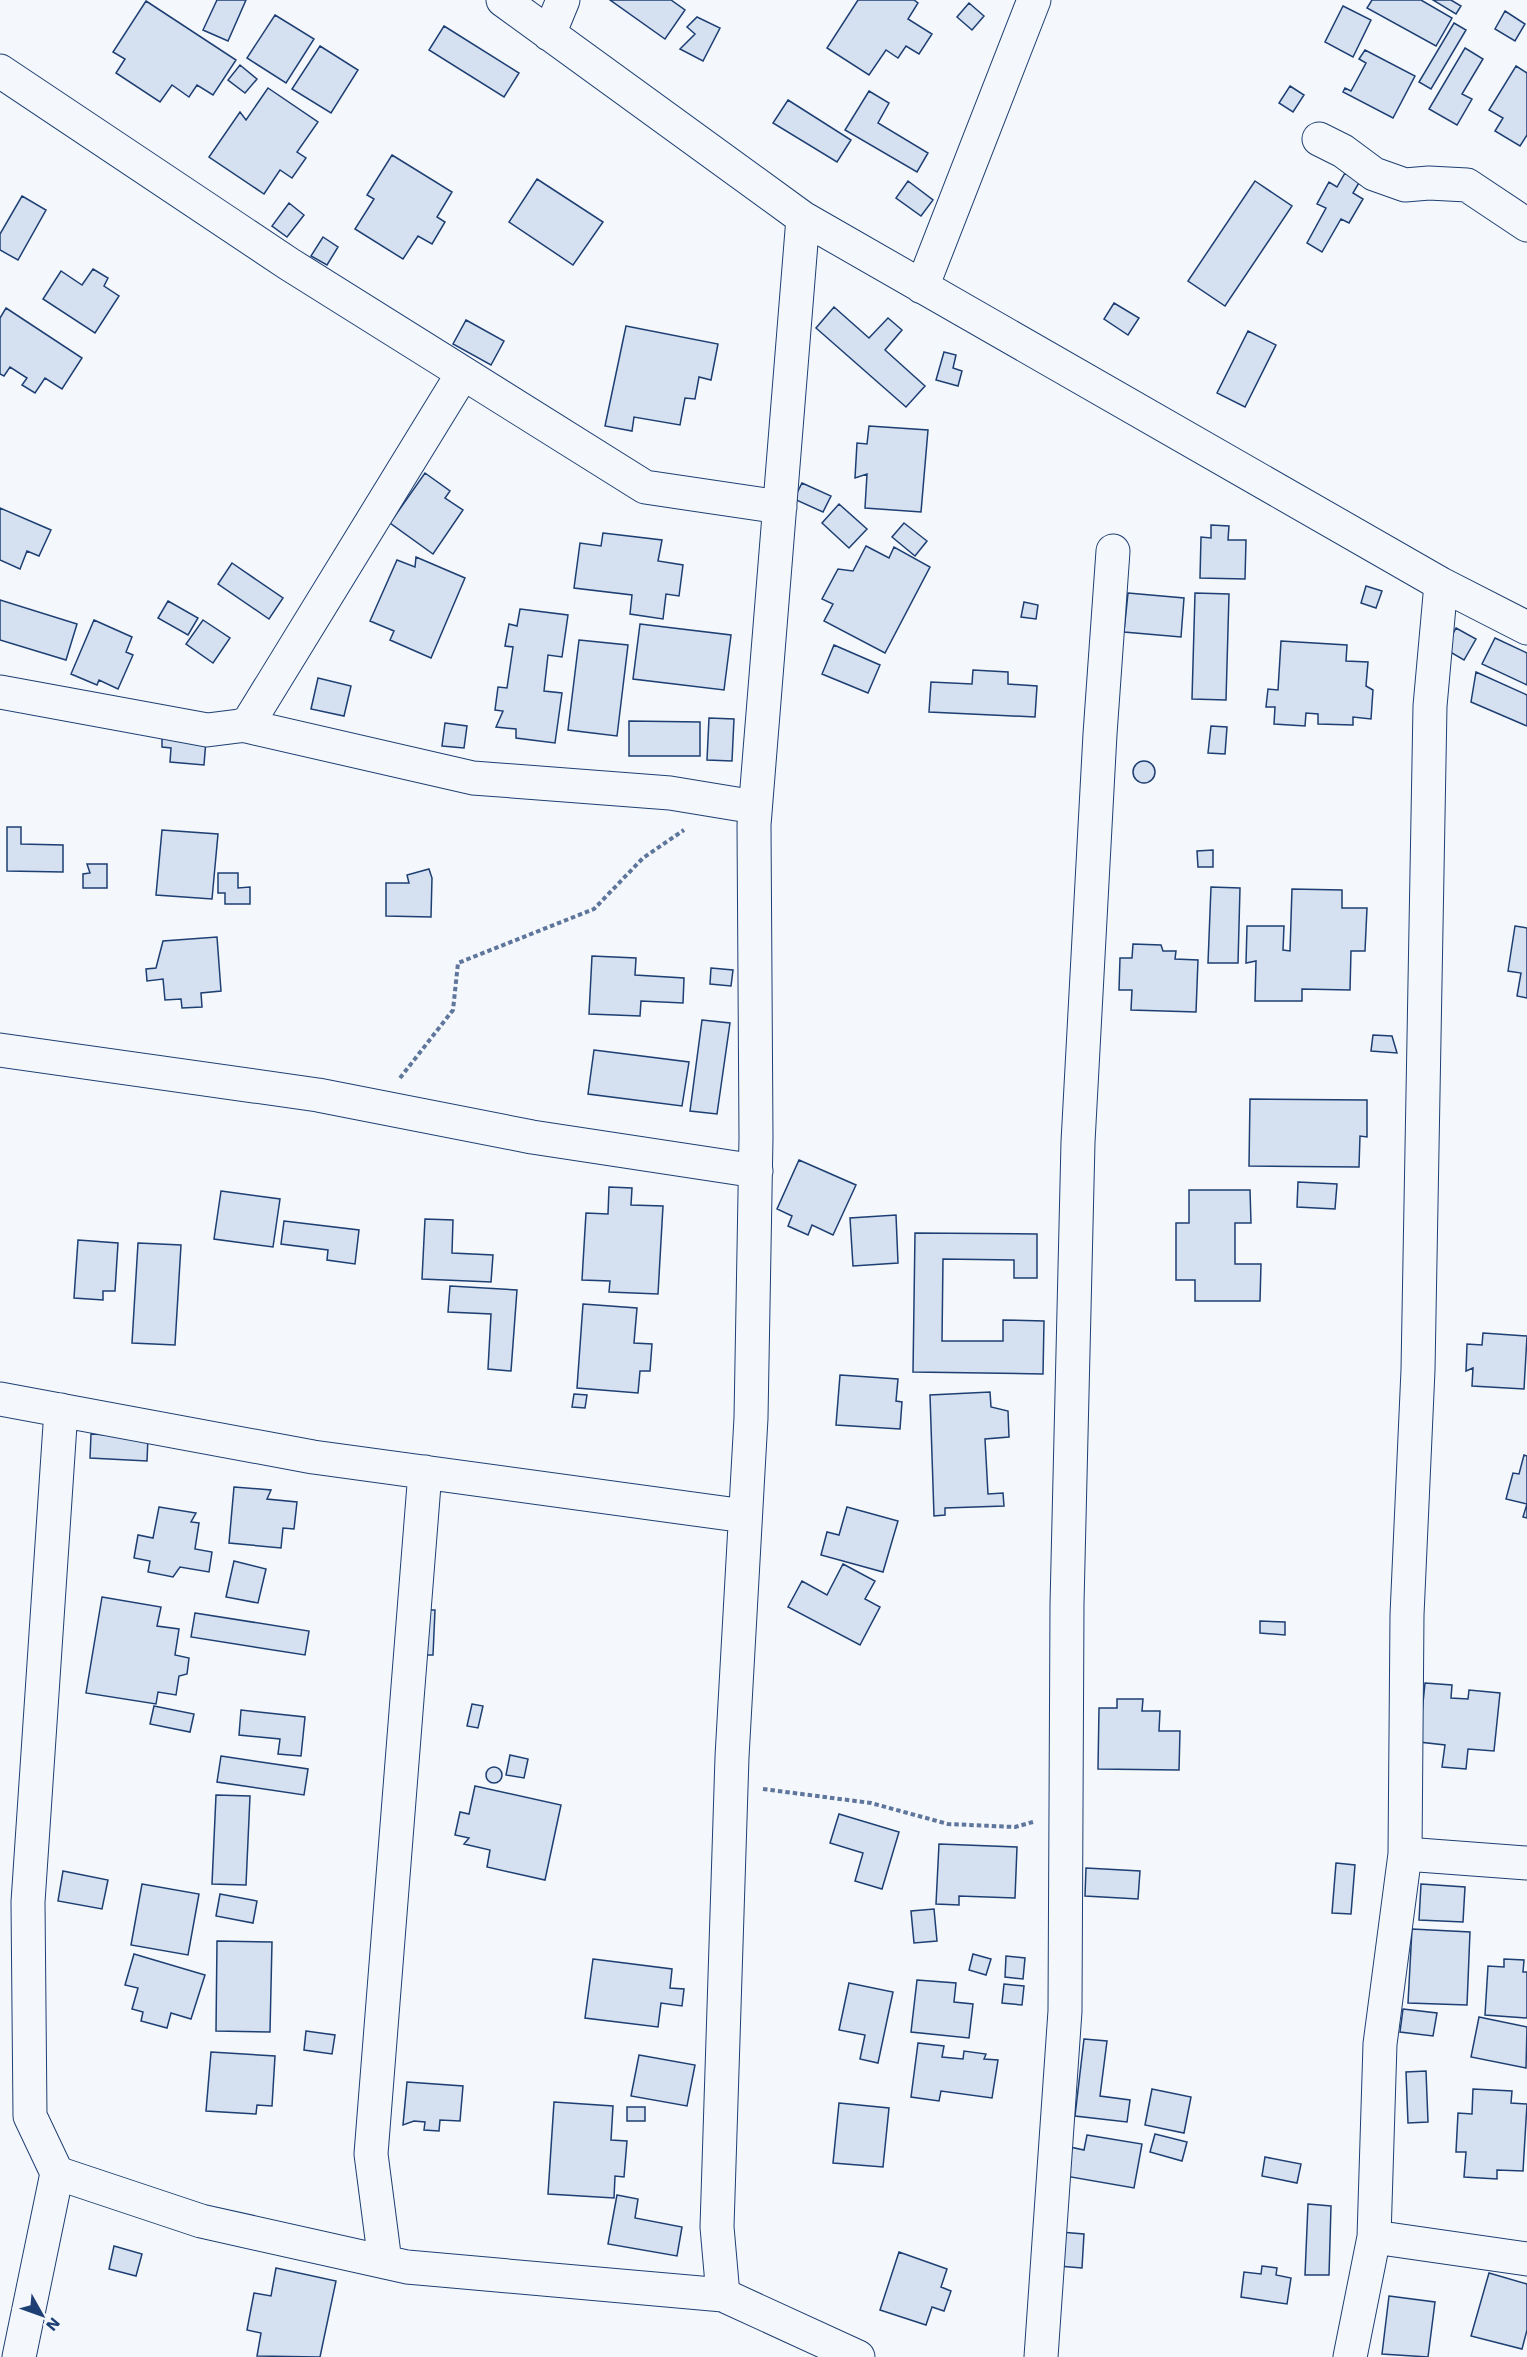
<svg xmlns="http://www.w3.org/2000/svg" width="1527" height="2357" viewBox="0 0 1527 2357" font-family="'Work Sans',sans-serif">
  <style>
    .building { fill: #d5e0f0; stroke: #1d3f73; stroke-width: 1.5 }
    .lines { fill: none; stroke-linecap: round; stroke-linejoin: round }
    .minor-casing { stroke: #1d3f73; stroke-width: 35 }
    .path { stroke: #5e769c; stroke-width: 4; stroke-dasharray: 4.5 3; stroke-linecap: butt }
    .minor { stroke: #f4f7fb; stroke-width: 33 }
  </style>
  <rect width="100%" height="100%" fill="#f4f7fb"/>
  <path class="building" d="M 217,0 L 246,0 L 228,41 L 203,30 Z
    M 610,0 L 671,0 L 685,10 L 665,39 Z
    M 858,0 L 914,0 L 918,3 L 908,19 L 932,34 L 919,54 L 906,46 L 898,58 L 886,50 L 869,75 L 827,48 Z
    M 1372,0 L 1421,0 L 1452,18 L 1436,46 L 1367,8 Z
    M 1433,0 L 1451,0 L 1461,6 L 1456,14 Z
    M 146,1 L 236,60 L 213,95 L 197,85 L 189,97 L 172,85 L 160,102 L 116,73 L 125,59 L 113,52 Z
    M 969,3 L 984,16 L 972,30 L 957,17 Z
    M 1343,6 L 1371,20 L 1353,57 L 1325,42 Z
    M 1505,11 L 1525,24 L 1515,41 L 1495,29 Z
    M 275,15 L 314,39 L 286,83 L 247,58 Z
    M 697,17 L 720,28 L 703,61 L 680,49 L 695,34 L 687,27 Z
    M 1454,23 L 1466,30 L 1431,89 L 1419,82 Z
    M 444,26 L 519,73 L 504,97 L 429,50 Z
    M 320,46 L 358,70 L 331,113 L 292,89 Z
    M 1465,48 L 1483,59 L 1462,94 L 1472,99 L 1457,125 L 1429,109 Z
    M 1365,50 L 1415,76 L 1393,118 L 1343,92 L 1345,88 L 1351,91 L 1366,63 L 1359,59 Z
    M 240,65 L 257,79 L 245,93 L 228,80 Z
    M 1516,66 L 1527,73 L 1527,135 L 1520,146 L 1495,131 L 1503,118 L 1489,110 Z
    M 1290,86 L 1304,95 L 1293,112 L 1279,103 Z
    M 268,88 L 318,122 L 297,152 L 306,158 L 292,178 L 280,170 L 264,194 L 209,157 L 240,112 L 246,120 Z
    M 869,91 L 889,103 L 878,123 L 928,153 L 917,172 L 845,130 Z
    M 788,100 L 851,140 L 837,162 L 773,123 Z
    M 392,155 L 452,192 L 437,217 L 445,222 L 432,244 L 418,236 L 403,259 L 355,229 L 374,199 L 367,195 Z
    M 1345,173 L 1360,181 L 1353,193 L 1363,199 L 1349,223 L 1341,219 L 1322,252 L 1307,243 L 1326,208 L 1317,204 L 1329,182 L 1337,187 Z
    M 537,179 L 603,222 L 573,265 L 509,222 Z
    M 908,181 L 933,200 L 921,216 L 896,198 Z
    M 1255,181 L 1292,206 L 1225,306 L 1188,281 Z
    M 22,196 L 46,210 L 18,260 L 0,250 L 0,234 Z
    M 289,203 L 304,215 L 287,237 L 272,226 Z
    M 323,237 L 338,247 L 327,265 L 311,256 Z
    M 93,269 L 108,278 L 104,286 L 119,296 L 95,333 L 43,299 L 61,271 L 82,285 Z
    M 1114,303 L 1139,318 L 1128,335 L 1104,319 Z
    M 834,307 L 869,338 L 888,318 L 902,330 L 885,350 L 925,386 L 906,407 L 816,328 Z
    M 6,308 L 82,358 L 62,389 L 45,378 L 35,393 L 22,385 L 27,378 L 10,367 L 4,376 L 0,374 L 0,318 Z
    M 466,320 L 504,341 L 491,365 L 453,344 Z
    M 626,326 L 718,344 L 711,380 L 699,377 L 695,399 L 685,398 L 680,425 L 634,417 L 632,431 L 605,426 Z
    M 1248,331 L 1276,345 L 1245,407 L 1217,393 Z
    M 944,352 L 956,355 L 953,368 L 962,371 L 958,386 L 936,380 Z
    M 869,426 L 928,430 L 921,512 L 865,508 L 867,474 L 855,478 L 857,443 L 867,444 Z
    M 425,473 L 450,491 L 445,498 L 463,510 L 433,554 L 390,523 Z
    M 802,483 L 831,496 L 823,512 L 794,499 Z
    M 839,504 L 867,529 L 849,548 L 822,523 Z
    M 0,508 L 51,530 L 39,556 L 27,551 L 20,569 L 0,560 Z
    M 904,523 L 927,541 L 915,556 L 892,537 Z
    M 1211,525 L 1229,526 L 1228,540 L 1246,540 L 1245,579 L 1200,578 L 1201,537 L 1211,538 Z
    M 603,533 L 662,540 L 658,561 L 683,565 L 679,596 L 666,594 L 663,619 L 630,614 L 632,595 L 574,588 L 580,543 L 601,546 Z
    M 866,546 L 889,558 L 894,547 L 930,567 L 885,653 L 824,621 L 833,604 L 822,599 L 838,569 L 853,571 Z
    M 416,557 L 465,578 L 431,658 L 390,640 L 394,631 L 370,621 L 397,560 L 415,567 Z
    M 232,563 L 283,598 L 269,619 L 218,584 Z
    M 1366,586 L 1382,591 L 1376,608 L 1361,603 Z
    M 1128,593 L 1184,598 L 1181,637 L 1124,632 Z
    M 1195,593 L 1229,594 L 1226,700 L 1192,699 Z
    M 0,600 L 77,624 L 66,660 L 0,640 Z
    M 168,601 L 198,618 L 188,635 L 158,618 Z
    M 1024,602 L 1038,605 L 1036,619 L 1021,617 Z
    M 520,609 L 568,615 L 562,657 L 548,655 L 544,691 L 562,693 L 555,743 L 516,738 L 516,729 L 496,727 L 503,711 L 495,710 L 498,687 L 507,688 L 513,647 L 505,646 L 509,624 L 517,626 Z
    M 94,620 L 132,637 L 126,652 L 133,655 L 118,689 L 99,680 L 97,685 L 71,674 Z
    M 203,620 L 230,638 L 213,663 L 186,644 Z
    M 640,624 L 731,635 L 724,690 L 633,679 Z
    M 1456,628 L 1476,639 L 1464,660 L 1445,649 Z
    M 1495,638 L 1527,653 L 1527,685 L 1482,664 Z
    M 579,640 L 628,645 L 617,736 L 568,730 Z
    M 1281,641 L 1347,645 L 1346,661 L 1368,662 L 1366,686 L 1373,690 L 1371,719 L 1353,717 L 1353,725 L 1318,724 L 1318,714 L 1306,713 L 1305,726 L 1274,724 L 1275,707 L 1266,707 L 1268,689 L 1278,690 Z
    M 834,645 L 880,665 L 868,693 L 822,674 Z
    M 973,670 L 1008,672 L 1008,684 L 1037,686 L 1035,717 L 929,712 L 931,682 L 972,684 Z
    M 1476,672 L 1527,695 L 1527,726 L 1471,702 Z
    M 318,678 L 351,686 L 344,716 L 311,709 Z
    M 709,718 L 734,719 L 732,761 L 707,760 Z
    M 629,721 L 700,722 L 700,756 L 629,756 Z
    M 445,723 L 467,726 L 464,748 L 442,746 Z
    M 1211,726 L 1227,727 L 1225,754 L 1208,753 Z
    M 162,736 L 206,740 L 204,765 L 170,762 L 171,748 L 162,747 Z
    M1133 772a11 11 0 1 1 22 0a11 11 0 1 1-22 0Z
    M 7,827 L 21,827 L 21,844 L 63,845 L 63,872 L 7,871 Z
    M 162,830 L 218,834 L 212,899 L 156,895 Z
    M 1213,850 L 1213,867 L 1198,867 L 1197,851 Z
    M 87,864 L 107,864 L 107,888 L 83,888 L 83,874 L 90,873 Z
    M 429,869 L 432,878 L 431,917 L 386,916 L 386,883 L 409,883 L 407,875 Z
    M 218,873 L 238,873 L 238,888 L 250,887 L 250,904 L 225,904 L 225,893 L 218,893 Z
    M 1211,887 L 1240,888 L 1238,963 L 1208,963 Z
    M 1292,889 L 1342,890 L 1342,908 L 1367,908 L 1365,951 L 1351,951 L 1350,990 L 1302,989 L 1302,1001 L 1255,1001 L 1256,961 L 1246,963 L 1247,926 L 1284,926 L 1283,950 L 1290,951 Z
    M 1515,926 L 1527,928 L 1527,998 L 1517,996 L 1521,973 L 1508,971 Z
    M 217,937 L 221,991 L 201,993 L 202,1007 L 182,1008 L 181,999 L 165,1000 L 163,979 L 147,981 L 146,969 L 156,968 L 163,941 Z
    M 1133,944 L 1161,945 L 1163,951 L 1176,951 L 1175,959 L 1198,960 L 1196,1012 L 1131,1010 L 1132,990 L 1119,990 L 1120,958 L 1132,958 Z
    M 592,956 L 636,958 L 635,975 L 684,978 L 683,1003 L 641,1001 L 640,1016 L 589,1014 Z
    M 711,968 L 733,970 L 731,986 L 710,984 Z
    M 702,1020 L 730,1023 L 717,1114 L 690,1111 Z
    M 1373,1035 L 1392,1036 L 1397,1053 L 1371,1051 Z
    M 594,1050 L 689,1062 L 682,1106 L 588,1094 Z
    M 1250,1099 L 1367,1100 L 1367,1137 L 1360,1136 L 1359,1167 L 1249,1166 Z
    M 799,1160 L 856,1185 L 833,1235 L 812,1225 L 808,1235 L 788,1226 L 792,1216 L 777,1209 Z
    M 1298,1182 L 1337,1184 L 1335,1209 L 1297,1207 Z
    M 609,1187 L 632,1188 L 631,1205 L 663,1206 L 658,1294 L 609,1292 L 610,1281 L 582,1280 L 586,1213 L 608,1214 Z
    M 1189,1190 L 1250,1190 L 1251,1223 L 1235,1223 L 1235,1264 L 1261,1264 L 1260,1301 L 1195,1301 L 1195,1280 L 1176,1280 L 1176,1223 L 1189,1223 Z
    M 221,1191 L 280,1199 L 273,1247 L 214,1239 Z
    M 896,1215 L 898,1263 L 853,1266 L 850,1218 Z
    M 425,1219 L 453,1220 L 452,1253 L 493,1255 L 491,1282 L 422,1279 Z
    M 284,1221 L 359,1230 L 355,1264 L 327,1260 L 328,1250 L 281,1244 Z
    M 915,1233 L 1037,1234 L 1037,1278 L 1014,1278 L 1014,1260 L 943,1259 L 942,1341 L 1003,1341 L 1003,1320 L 1044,1321 L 1043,1374 L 913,1372 Z
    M 78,1240 L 118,1243 L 115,1291 L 103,1291 L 103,1300 L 74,1298 Z
    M 138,1243 L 181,1245 L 175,1345 L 132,1343 Z
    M 450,1286 L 517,1290 L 511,1371 L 488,1369 L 491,1314 L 448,1312 Z
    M 583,1304 L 637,1308 L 634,1343 L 652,1344 L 650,1371 L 640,1371 L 638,1393 L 577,1388 Z
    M 1483,1333 L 1527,1336 L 1524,1389 L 1472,1386 L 1473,1368 L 1466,1371 L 1467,1344 L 1482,1345 Z
    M 840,1375 L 898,1379 L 896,1401 L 902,1402 L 900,1429 L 836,1425 Z
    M 990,1392 L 991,1407 L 1008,1411 L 1009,1437 L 985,1439 L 988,1494 L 1003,1493 L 1004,1506 L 945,1508 L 945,1515 L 934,1516 L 930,1395 Z
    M 574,1394 L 587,1395 L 585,1408 L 572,1407 Z
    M 91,1434 L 148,1437 L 147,1461 L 90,1458 Z
    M 1524,1455 L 1527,1456 L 1527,1518 L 1523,1517 L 1527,1504 L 1506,1499 L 1513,1473 L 1519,1474 Z
    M 234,1487 L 271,1490 L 267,1499 L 297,1502 L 294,1529 L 283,1528 L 281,1548 L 229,1543 Z
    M 159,1507 L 196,1513 L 191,1522 L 199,1523 L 195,1549 L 212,1552 L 209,1572 L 180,1567 L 173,1577 L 148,1572 L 150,1561 L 134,1558 L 138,1535 L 153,1538 Z
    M 847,1507 L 898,1521 L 883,1572 L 821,1555 L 827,1532 L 839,1535 Z
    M 234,1561 L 266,1569 L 258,1603 L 226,1597 Z
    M 843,1564 L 875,1581 L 865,1599 L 880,1607 L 860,1645 L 788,1607 L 802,1581 L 827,1595 Z
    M 102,1597 L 161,1607 L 157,1626 L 179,1629 L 175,1655 L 189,1658 L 187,1674 L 179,1676 L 176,1695 L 158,1692 L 156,1704 L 86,1693 Z
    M 417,1610 L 435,1610 L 433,1655 L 416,1655 Z
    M 195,1613 L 309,1631 L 305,1655 L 191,1637 Z
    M 1260,1621 L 1285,1622 L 1285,1635 L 1260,1633 Z
    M 1425,1683 L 1452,1685 L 1451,1698 L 1468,1699 L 1469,1690 L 1500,1693 L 1494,1751 L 1468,1749 L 1466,1769 L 1442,1767 L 1445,1745 L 1419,1742 Z
    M 1117,1699 L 1143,1699 L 1142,1711 L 1160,1711 L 1159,1731 L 1180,1731 L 1179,1770 L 1098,1769 L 1099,1708 L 1117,1708 Z
    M 472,1704 L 483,1706 L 478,1728 L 467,1726 Z
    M 154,1706 L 194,1714 L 190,1732 L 150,1724 Z
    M 241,1710 L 305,1717 L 301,1756 L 278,1754 L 280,1739 L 239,1735 Z
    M 510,1755 L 528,1759 L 524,1778 L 506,1775 Z
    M 221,1756 L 308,1769 L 304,1795 L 217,1782 Z
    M486 1775a8 8 0 1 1 16 0a8 8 0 1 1-16 0Z
    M 475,1786 L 561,1805 L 545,1880 L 487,1867 L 490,1850 L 464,1844 L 469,1838 L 455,1835 L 460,1812 L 469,1814 Z
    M 216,1795 L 250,1796 L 246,1885 L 212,1884 Z
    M 839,1814 L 899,1832 L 882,1889 L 855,1881 L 863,1853 L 830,1843 Z
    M 939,1844 L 1017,1847 L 1015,1898 L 959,1896 L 959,1905 L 936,1904 Z
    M 1336,1863 L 1355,1865 L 1351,1914 L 1332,1913 Z
    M 1086,1868 L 1140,1871 L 1138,1899 L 1085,1896 Z
    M 63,1871 L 108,1880 L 102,1909 L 58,1901 Z
    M 142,1884 L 199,1894 L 188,1955 L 131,1945 Z
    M 1421,1884 L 1465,1887 L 1463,1922 L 1419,1920 Z
    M 220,1894 L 257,1901 L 253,1923 L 216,1916 Z
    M 934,1909 L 937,1941 L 914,1943 L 911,1911 Z
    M 1412,1929 L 1470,1932 L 1467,2005 L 1408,2003 Z
    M 217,1941 L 272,1942 L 270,2032 L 216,2031 Z
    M 134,1954 L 205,1975 L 191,2019 L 171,2013 L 167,2028 L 141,2021 L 143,2012 L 132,2009 L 138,1988 L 125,1985 Z
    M 973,1954 L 991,1959 L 986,1975 L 969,1970 Z
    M 1006,1956 L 1025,1958 L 1023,1979 L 1005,1977 Z
    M 593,1959 L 672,1969 L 670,1988 L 684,1989 L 682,2006 L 661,2003 L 658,2027 L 585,2018 Z
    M 1504,1959 L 1524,1960 L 1523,1972 L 1527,1972 L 1527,2018 L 1485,2015 L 1488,1966 L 1504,1967 Z
    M 917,1980 L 956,1983 L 954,2002 L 973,2004 L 969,2038 L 911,2032 Z
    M 849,1983 L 893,1992 L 878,2063 L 860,2059 L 865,2035 L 839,2030 Z
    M 1004,1984 L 1024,1986 L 1022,2005 L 1002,2003 Z
    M 1403,2009 L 1437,2013 L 1433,2036 L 1400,2032 Z
    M 1479,2017 L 1527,2027 L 1526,2068 L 1471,2057 Z
    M 306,2031 L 335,2035 L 332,2054 L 304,2050 Z
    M 1084,2039 L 1107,2041 L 1100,2096 L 1130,2100 L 1127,2122 L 1075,2116 Z
    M 918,2043 L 944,2046 L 942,2057 L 963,2059 L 964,2051 L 986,2054 L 984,2059 L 998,2060 L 992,2098 L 941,2091 L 939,2101 L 911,2097 Z
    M 211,2052 L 275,2056 L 272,2106 L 257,2105 L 256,2114 L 206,2111 Z
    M 639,2055 L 695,2065 L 687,2106 L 631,2096 Z
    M 1426,2071 L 1428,2122 L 1408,2123 L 1406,2072 Z
    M 407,2082 L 463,2086 L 460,2121 L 440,2120 L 439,2131 L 424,2130 L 425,2122 L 414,2121 L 403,2125 Z
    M 1152,2089 L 1191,2097 L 1184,2133 L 1145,2125 Z
    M 1473,2089 L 1512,2091 L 1511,2103 L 1527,2104 L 1523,2171 L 1497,2170 L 1497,2179 L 1464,2177 L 1466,2152 L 1456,2152 L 1458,2113 L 1472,2114 Z
    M 554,2102 L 613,2106 L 611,2140 L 627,2141 L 624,2177 L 615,2176 L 614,2198 L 548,2194 Z
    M 839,2103 L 889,2108 L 883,2167 L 833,2163 Z
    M 627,2107 L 645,2107 L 645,2121 L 627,2121 Z
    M 1155,2134 L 1187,2142 L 1182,2161 L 1150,2152 Z
    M 1087,2135 L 1142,2144 L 1134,2188 L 1065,2176 L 1070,2147 L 1084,2150 Z
    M 1265,2157 L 1301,2164 L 1297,2183 L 1262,2176 Z
    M 617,2195 L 638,2199 L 635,2218 L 682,2227 L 677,2256 L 608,2244 Z
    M 1308,2204 L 1331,2206 L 1329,2275 L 1305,2275 Z
    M 1060,2232 L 1084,2234 L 1082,2268 L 1058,2266 Z
    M 114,2246 L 142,2254 L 136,2276 L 109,2269 Z
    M 899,2252 L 947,2269 L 941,2287 L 951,2291 L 944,2311 L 932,2307 L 926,2325 L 880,2310 Z
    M 1262,2266 L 1277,2268 L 1276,2275 L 1291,2278 L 1287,2304 L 1241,2297 L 1244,2272 L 1261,2274 Z
    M 276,2268 L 336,2281 L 320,2357 L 257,2356 L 261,2333 L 247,2330 L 254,2293 L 271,2296 Z
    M 1489,2273 L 1527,2284 L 1527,2330 L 1522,2349 L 1471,2336 Z
    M 1389,2296 L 1435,2302 L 1428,2357 L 1382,2354 Z"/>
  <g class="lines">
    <defs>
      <path id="minor" d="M 503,0 L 803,218 L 1441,584 L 1527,628
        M 549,34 L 563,0
        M 0,71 L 289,264 L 645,487 L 780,507
        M 1319,139 L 1343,151 L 1374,174 L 1405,185 L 1429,183 L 1467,185 L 1527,225
        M 803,218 L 754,825 L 756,1137 L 751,1418 L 732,1757 L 717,2227 L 723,2295 L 858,2357
        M 922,287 L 1034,0
        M 0,692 L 207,730 L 247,725 L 463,373
        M 242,725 L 473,778 L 670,793 L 755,807
        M 0,1050 L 318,1095 L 532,1137 L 756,1171
        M 0,1399 L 313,1457 L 745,1516
        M 61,1410 L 28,1902 L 30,2116 L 57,2173 L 201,2221 L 407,2267 L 723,2295
        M 1405,1854 L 1527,1863
        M 1374,2237 L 1527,2259
        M 385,2262 L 371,2154 L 425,1472
        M 19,2357 L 57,2173
        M 1041,2357 L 1065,2011 L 1067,1604 L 1078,1142 L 1100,734 L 1113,551
        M 1350,2357 L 1374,2237 L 1380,2044 L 1405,1854 L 1407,1615 L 1418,1370 L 1430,706 L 1441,584"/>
    </defs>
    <use href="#minor" class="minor-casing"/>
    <path class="path" d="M 400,1078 L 453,1010 L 458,963 L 594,909 L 643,858 L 684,830
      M 763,1789 L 871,1803 L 948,1824 L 1015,1827 L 1033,1822"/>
    <use href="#minor" class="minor"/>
  </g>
  <g transform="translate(42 2315) rotate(130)" stroke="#f4f7fb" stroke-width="4.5" paint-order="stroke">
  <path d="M0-4.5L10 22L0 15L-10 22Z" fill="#1d3f73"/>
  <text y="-9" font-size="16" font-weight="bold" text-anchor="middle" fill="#1d3f73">N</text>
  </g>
</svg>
